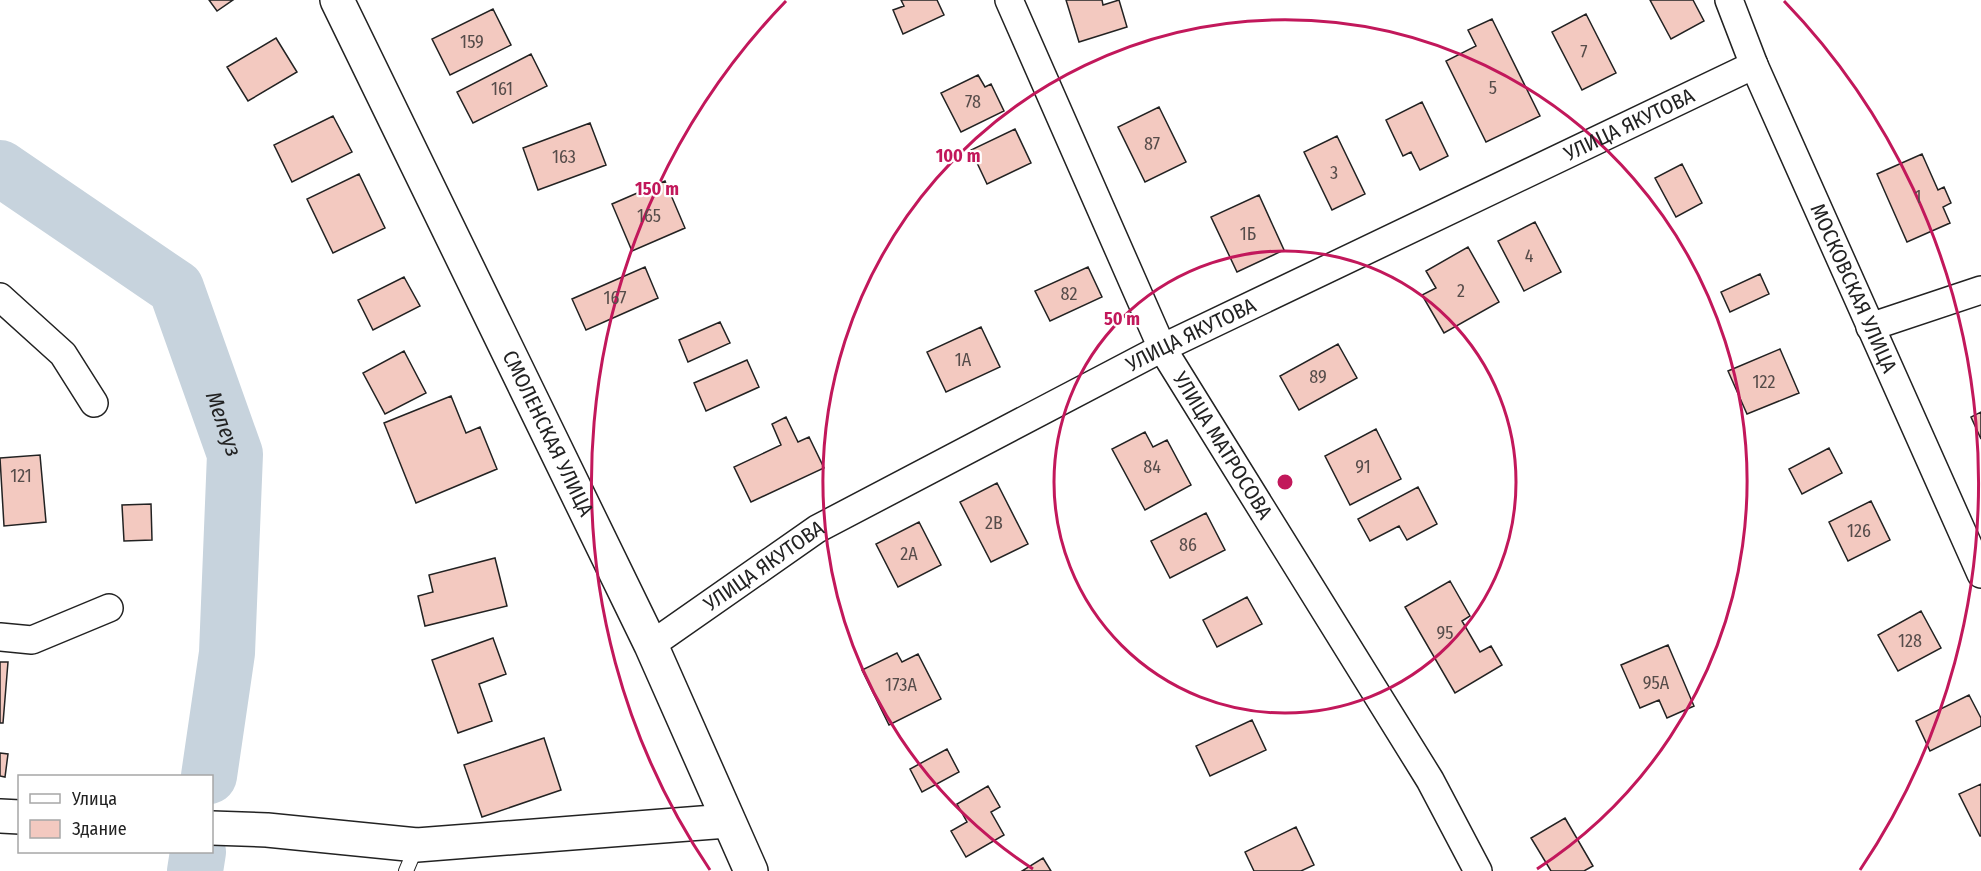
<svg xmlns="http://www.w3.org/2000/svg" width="1981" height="871" viewBox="0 0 1981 871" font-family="'Fira Sans Condensed',sans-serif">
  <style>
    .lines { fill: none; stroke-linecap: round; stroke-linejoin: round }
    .river { stroke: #c7d3dd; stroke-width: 56 }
    .building { fill: #f3c9c0; stroke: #222; stroke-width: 1.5 }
    .service-casing { stroke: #222; stroke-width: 16 }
    .minor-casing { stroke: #222; stroke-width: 30 }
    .secondary-casing { stroke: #222; stroke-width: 36 }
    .service { stroke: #fff; stroke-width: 14 }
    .minor { stroke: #fff; stroke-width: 27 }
    .secondary { stroke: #fff; stroke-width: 33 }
    .ring { fill: none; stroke: #c2185b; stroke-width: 3 }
    .labels { text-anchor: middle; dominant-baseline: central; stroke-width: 4.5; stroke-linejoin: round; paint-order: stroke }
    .number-label { font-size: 18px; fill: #564c4a }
    .street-label { font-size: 21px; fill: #222; stroke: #fff }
    .water-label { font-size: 22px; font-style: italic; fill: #222; stroke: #fff }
    .centre { fill: #c2185b; stroke: #fff; stroke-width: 3 }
    .ring-label { font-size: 18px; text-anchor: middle; font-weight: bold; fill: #c2185b; stroke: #fff; stroke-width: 4.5; stroke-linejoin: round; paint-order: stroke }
  </style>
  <rect width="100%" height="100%" fill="#fff"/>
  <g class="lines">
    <g class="river">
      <path id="s1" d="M 0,168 L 176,288 L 235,454 L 227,653 L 209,776"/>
      <path d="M 195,871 L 198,852"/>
    </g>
  </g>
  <path class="building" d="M 209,0 L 233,0 L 217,11 Z
    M 901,0 L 937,0 L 944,15 L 903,34 L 893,10 L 904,6 Z
    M 1066,0 L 1102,0 L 1103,5 L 1119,0 L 1127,27 L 1079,42 Z
    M 1650,0 L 1693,0 L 1704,21 L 1671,39 Z
    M 493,9 L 511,45 L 450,75 L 432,39 Z
    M 1586,14 L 1616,73 L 1582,90 L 1552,32 Z
    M 1492,19 L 1540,116 L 1486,142 L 1446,61 L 1476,46 L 1468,30 Z
    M 276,38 L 297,72 L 248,101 L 227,67 Z
    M 531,54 L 547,86 L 473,123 L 457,92 Z
    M 978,75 L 985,87 L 991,84 L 1004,111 L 961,132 L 941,93 Z
    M 1422,102 L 1448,156 L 1420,170 L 1411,152 L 1403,156 L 1386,120 Z
    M 1159,107 L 1186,162 L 1145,182 L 1118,127 Z
    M 333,116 L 352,152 L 292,182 L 274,145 Z
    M 590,123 L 606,165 L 538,190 L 523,148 Z
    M 1015,129 L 1031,163 L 987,184 L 971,150 Z
    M 1337,136 L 1365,194 L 1332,210 L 1304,152 Z
    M 1922,154 L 1938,190 L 1944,187 L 1951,203 L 1943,207 L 1950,223 L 1907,242 L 1877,174 Z
    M 1682,164 L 1702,203 L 1676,217 L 1655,178 Z
    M 359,174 L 385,228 L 333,253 L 307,199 Z
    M 665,181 L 685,228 L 632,251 L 612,204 Z
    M 1259,195 L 1284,250 L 1237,272 L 1211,217 Z
    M 1535,222 L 1561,272 L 1524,291 L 1498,241 Z
    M 1468,247 L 1499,302 L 1444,333 L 1422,295 L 1436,288 L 1426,271 Z
    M 645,267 L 658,298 L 586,330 L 572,299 Z
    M 1088,267 L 1102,297 L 1050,321 L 1035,291 Z
    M 1760,274 L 1769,294 L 1730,312 L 1721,292 Z
    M 404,277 L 420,306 L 373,330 L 358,300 Z
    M 720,322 L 730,343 L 688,362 L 679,340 Z
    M 981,327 L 1000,367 L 946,392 L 927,352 Z
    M 1338,344 L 1357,378 L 1299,410 L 1280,376 Z
    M 1780,349 L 1799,393 L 1747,414 L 1728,371 Z
    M 404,351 L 426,393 L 385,414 L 363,373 Z
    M 747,360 L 759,387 L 706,411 L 694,383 Z
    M 451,396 L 466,433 L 480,427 L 497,469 L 416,503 L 384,423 Z
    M 1981,412 L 1981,439 L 1971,417 Z
    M 786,417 L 798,442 L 809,437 L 824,468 L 751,502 L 734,467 L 781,445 L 772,424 Z
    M 1376,429 L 1401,479 L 1350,505 L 1325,456 Z
    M 1145,432 L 1153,447 L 1167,440 L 1191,485 L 1145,510 L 1112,449 Z
    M 1829,448 L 1842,473 L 1802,494 L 1789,469 Z
    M 40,455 L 46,522 L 4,526 L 0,458 Z
    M 997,483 L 1028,544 L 991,562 L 960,502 Z
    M 1418,487 L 1437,524 L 1407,540 L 1399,526 L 1370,541 L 1358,519 Z
    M 1871,501 L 1890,540 L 1848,561 L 1829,522 Z
    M 151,504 L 152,540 L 124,541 L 122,505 Z
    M 1206,513 L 1225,550 L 1170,578 L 1151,541 Z
    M 919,522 L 941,565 L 898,587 L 876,544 Z
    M 495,558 L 507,606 L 425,626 L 418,596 L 433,592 L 429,575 Z
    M 1450,581 L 1470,616 L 1462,621 L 1480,652 L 1491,646 L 1502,665 L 1455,693 L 1405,607 Z
    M 1247,597 L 1262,624 L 1217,647 L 1203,620 Z
    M 1921,611 L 1941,648 L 1898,671 L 1878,635 Z
    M 493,638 L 506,674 L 479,684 L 492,721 L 458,733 L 432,660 Z
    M 1668,645 L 1694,706 L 1667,718 L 1659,700 L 1640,708 L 1621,665 Z
    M 897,653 L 902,662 L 918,654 L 941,699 L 889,725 L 862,670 Z
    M 0,662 L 8,662 L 3,723 L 0,723 Z
    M 1969,695 L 1981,718 L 1981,726 L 1930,751 L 1916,721 Z
    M 1252,720 L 1266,750 L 1210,776 L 1196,746 Z
    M 544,738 L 561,790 L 482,817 L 464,765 Z
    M 947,749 L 959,772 L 922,792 L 910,769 Z
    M 0,753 L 8,754 L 5,777 L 0,776 Z
    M 1981,784 L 1981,836 L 1980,836 L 1959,794 Z
    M 988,786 L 1000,807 L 991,812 L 1004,835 L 966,857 L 951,831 L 967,822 L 957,804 Z
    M 1565,818 L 1593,866 L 1584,871 L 1551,871 L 1531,838 Z
    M 1296,827 L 1314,865 L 1301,871 L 1254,871 L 1245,852 Z
    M 1043,858 L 1051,871 L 1022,871 Z"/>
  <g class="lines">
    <defs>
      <path id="service" d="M 406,871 L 417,845"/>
      <g id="minor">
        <path id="s2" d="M 1009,0 L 1162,348 L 1430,780 L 1478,871"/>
        <path id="s3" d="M 1729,0 L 1754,65 L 1981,574"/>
        <path d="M 0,297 L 63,354 L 94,403"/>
        <path d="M 1870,327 L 1981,290"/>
        <path d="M 0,637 L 32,640 L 109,608"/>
        <path id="s4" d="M 651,645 L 817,529 L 1162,348 L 1754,65"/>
      </g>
      <g id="secondary">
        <path id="s5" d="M 337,0 L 651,645 L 751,871"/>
        <path d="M 0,816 L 20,817"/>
        <path d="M 212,828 L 267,830 L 417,845 L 727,821"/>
      </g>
    </defs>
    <use href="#service" class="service-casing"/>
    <use href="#minor" class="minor-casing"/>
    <use href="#secondary" class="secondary-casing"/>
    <use href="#service" class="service"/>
    <use href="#minor" class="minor"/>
    <use href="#secondary" class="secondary"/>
  </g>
  <g class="ring">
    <circle cx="1285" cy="482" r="231"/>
    <path d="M1033 869A462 462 0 1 1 1537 869"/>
    <path d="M710 870A693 693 0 0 1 786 1M1784 1A693 693 0 0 1 1860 870"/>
  </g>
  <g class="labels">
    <g class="number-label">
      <text x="472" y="42">159</text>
      <text x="1584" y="52">7</text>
      <text x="1493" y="88">5</text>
      <text x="502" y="89">161</text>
      <text x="973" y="102">78</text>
      <text x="1152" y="144">87</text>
      <text x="564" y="157">163</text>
      <text x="1334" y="173">3</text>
      <text x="1918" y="197">1</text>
      <text x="649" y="216">165</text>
      <text x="1248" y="234">1Б</text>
      <text x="1529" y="256">4</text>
      <text x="1461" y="291">2</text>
      <text x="1069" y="294">82</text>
      <text x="615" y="298">167</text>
      <text x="963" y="360">1А</text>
      <text x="1318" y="377">89</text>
      <text x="1764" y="382">122</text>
      <text x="1152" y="467">84</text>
      <text x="1363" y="467">91</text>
      <text x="21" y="476">121</text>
      <text x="994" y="523">2В</text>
      <text x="1859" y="531">126</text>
      <text x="1188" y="545">86</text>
      <text x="909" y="554">2А</text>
      <text x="1445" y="633">95</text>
      <text x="1910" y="641">128</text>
      <text x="1656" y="683">95А</text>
      <text x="901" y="685">173А</text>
    </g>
    <g class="street-label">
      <text stroke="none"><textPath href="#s4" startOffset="1110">УЛИЦА ЯКУТОВА</textPath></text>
      <text stroke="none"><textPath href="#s3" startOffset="314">МОСКОВСКАЯ УЛИЦА</textPath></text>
      <text stroke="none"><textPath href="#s4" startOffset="624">УЛИЦА ЯКУТОВА</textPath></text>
      <text stroke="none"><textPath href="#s5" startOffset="482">СМОЛЕНСКАЯ УЛИЦА</textPath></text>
      <text stroke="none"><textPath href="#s2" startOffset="495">УЛИЦА МАТРОСОВА</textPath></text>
      <text stroke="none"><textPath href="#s4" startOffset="138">УЛИЦА ЯКУТОВА</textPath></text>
    </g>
    <g class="water-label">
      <text stroke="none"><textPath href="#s1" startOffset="357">Мелеуз</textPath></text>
    </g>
  </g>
  <circle cx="1285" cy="482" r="9" class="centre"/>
  <g class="ring-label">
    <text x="958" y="162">100 m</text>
    <text x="657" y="195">150 m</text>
    <text x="1122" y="325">50 m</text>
  </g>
  <rect x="18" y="775" width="195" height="78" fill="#ffffff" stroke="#a7a7a7" stroke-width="1.5"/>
  <rect x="30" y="794" width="30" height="9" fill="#ffffff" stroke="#a7a7a7" stroke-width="1.5"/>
  <text x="72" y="805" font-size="18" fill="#222222">Улица</text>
  <rect x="30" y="820" width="30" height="18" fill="#f3c9c0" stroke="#a7a7a7" stroke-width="1.5"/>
  <text x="72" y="835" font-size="18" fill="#222222">Здание</text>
</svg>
